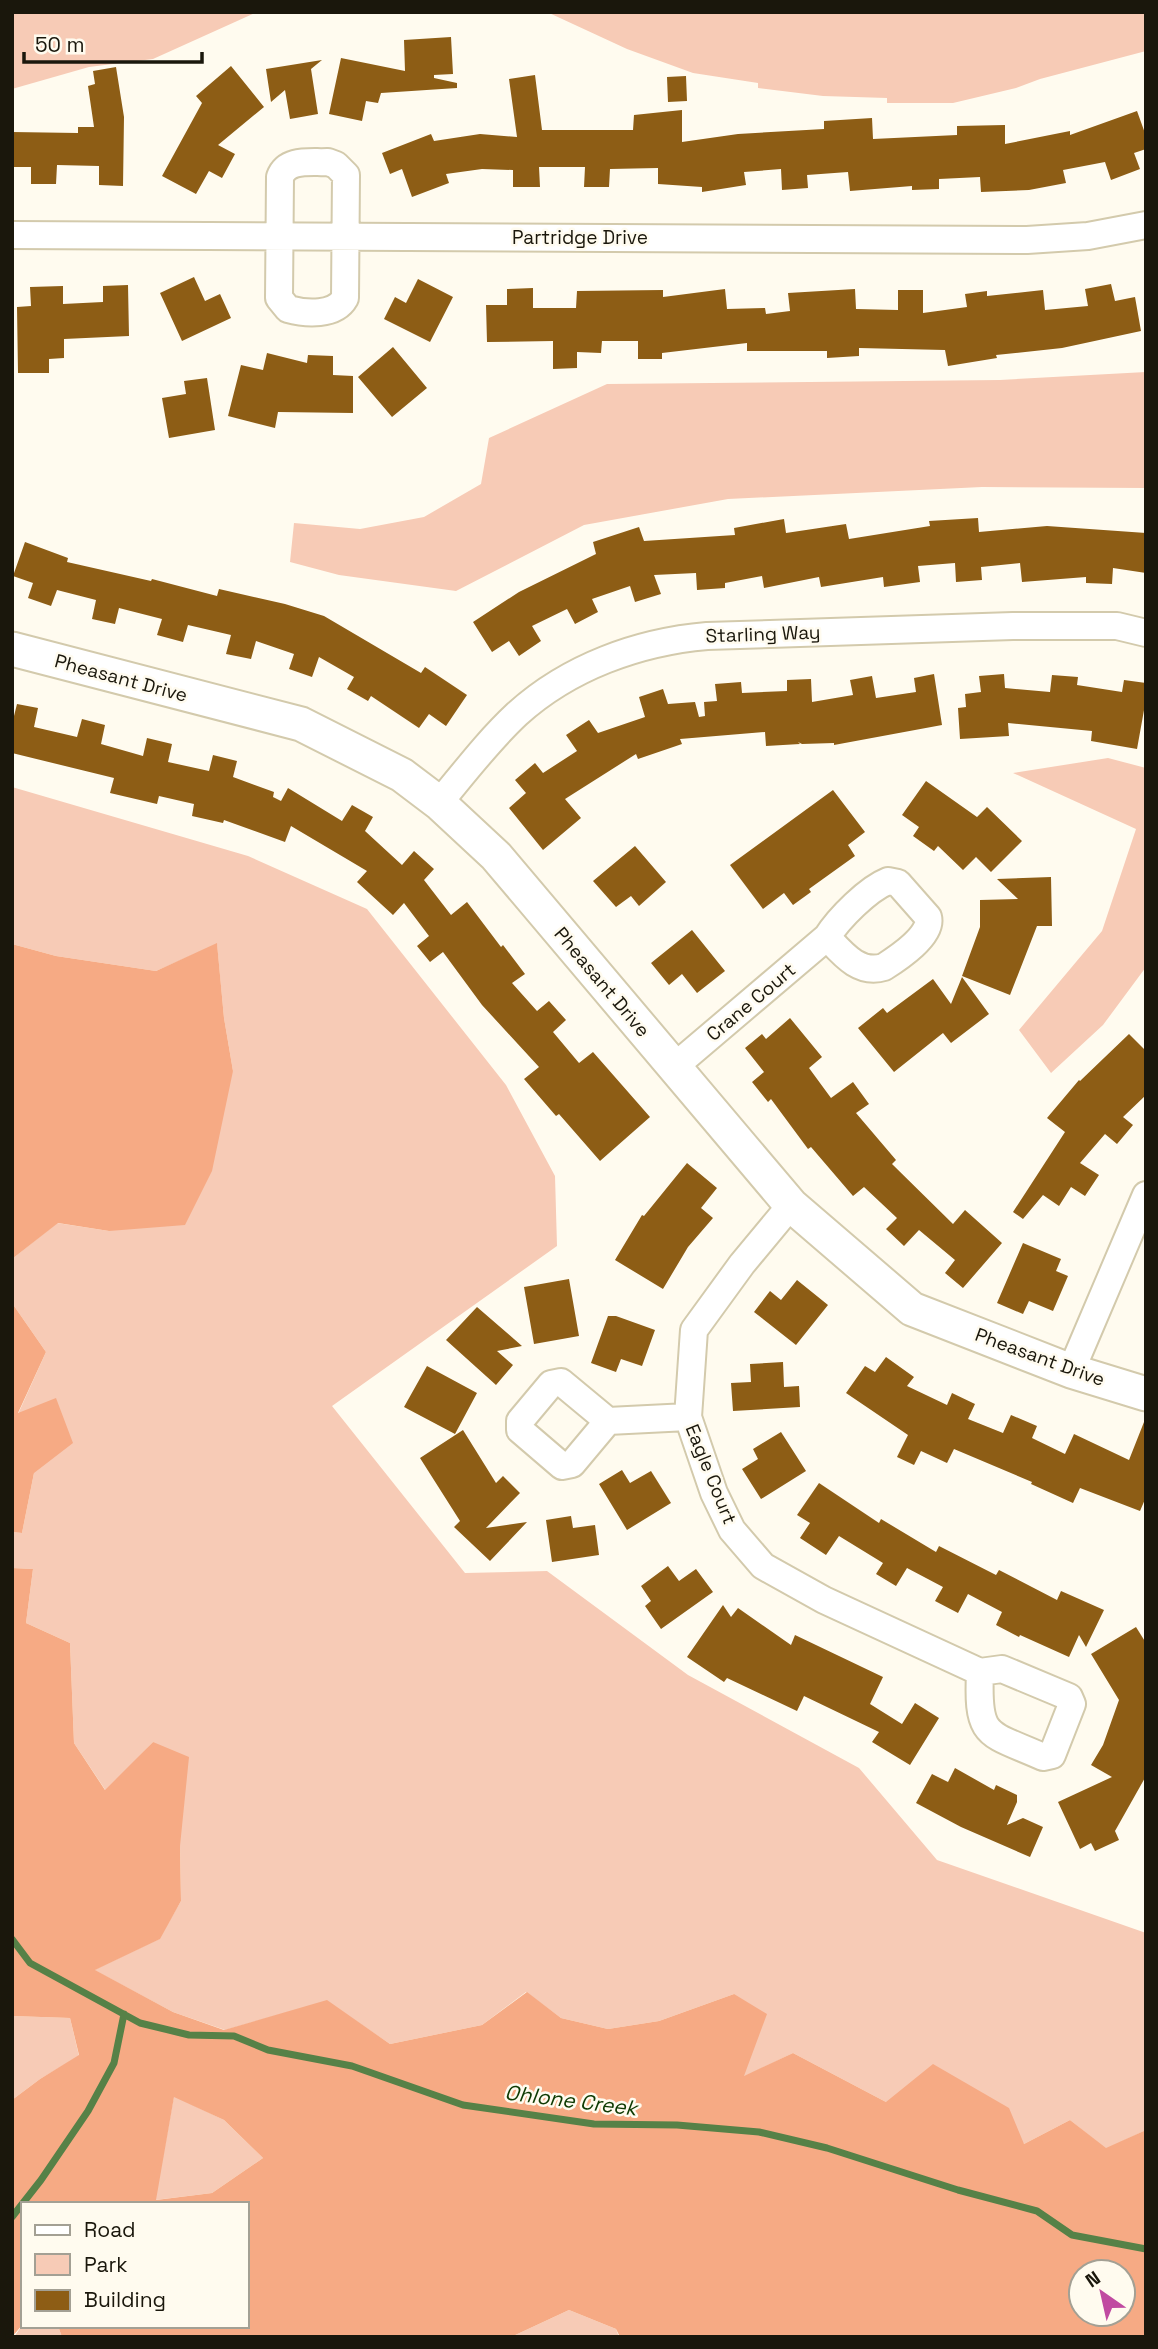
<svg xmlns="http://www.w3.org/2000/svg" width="1158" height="2349" viewBox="0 0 1158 2349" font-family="'Space Grotesk',sans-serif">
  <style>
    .green { fill: #f7cbb6 }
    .forest { fill: #f6aa84; fill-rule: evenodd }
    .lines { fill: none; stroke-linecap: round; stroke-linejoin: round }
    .stream { stroke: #568147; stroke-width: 7 }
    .building { fill: #8d5d15 }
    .minor-casing { stroke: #d3caac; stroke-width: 30 }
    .tertiary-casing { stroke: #d3caac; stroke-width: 37 }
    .minor { stroke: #fff; stroke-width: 26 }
    .tertiary { stroke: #fff; stroke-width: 33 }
    .labels { text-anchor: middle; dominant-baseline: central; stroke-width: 5; stroke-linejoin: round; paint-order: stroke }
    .street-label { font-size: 19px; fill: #1a170c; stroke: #fffbef }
    .water-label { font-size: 21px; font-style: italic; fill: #0e3a02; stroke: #fffbef }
  </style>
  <rect width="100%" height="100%" fill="#fffbef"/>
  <path class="green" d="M 12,12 L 257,12 L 153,59 L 89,67 L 12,89 Z
    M 547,12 L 1146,12 L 1146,51 L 1040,79 L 1016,88 L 953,103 L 887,103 L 887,98 L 823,96 L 758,88 L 758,83 L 693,73 L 627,49 Z
    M 1146,372 L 1146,488 L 982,487 L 728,499 L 584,525 L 456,591 L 339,575 L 290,562 L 294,523 L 360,529 L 424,517 L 481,484 L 489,438 L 607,384 L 1000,380 Z
    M 1108,758 L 1146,768 L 1146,967 L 1103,1025 L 1051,1073 L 1019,1030 L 1102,931 L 1136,829 L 1013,773 Z
    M 12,787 L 248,856 L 367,909 L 506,1085 L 555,1176 L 557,1246 L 332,1406 L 465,1573 L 547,1571 L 688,1675 L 859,1768 L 937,1860 L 1146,1933 L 1146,2130 L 1106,2149 L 1070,2120 L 1024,2144 L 886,2102 L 793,2053 L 743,2077 L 734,1994 L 659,2021 L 608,2029 L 561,2018 L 526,1992 L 482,2025 L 390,2044 L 327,2001 L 225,2030 L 173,2012 L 94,1970 L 159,1939 L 181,1901 L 180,1846 L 153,1742 L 106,1791 L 74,1743 L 70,1643 L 26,1623 L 33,1569 L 12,1568 L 12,1532 L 22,1533 L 34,1473 L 18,1414 L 46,1352 L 12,1303 L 12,1259 L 57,1223 L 109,1231 L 233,1071 L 224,1018 L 217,944 L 156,971 L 56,956 L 12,944 Z
    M 12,2016 L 70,2018 L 79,2056 L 40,2079 L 12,2100 Z
    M 174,2096 L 224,2120 L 263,2158 L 212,2193 L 155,2200 Z
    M 569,2310 L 616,2329 L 619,2337 L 511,2337 Z
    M 23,2324 L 23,2326 L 58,2326 L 62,2337 L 14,2337 Z"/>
  <path class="forest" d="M 217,943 L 224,1018 L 233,1071 L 212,1171 L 185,1225 L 109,1231 L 58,1223 L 12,1259 L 12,944 L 56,956 L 156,971 Z
    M 12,1303 L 46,1352 L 18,1413 L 56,1398 L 73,1443 L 34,1473 L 22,1533 L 12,1532 Z
    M 12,1568 L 33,1569 L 26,1623 L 70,1643 L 74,1743 L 105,1790 L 153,1742 L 189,1757 L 180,1846 L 181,1901 L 160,1939 L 95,1970 L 173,2012 L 224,2030 L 327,2000 L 390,2044 L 482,2025 L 527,1992 L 561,2018 L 608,2029 L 659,2021 L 734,1994 L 767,2014 L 744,2076 L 793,2053 L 886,2102 L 933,2064 L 1009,2108 L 1024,2144 L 1070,2120 L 1106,2148 L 1146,2130 L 1146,2337 L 620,2337 L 616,2329 L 569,2310 L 511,2337 L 62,2337 L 58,2326 L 247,2326 L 247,2204 L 23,2204 L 23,2324 L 12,2337 L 12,2100 L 40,2079 L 79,2055 L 70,2018 L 12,2016 ZM 174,2097 L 224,2120 L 263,2158 L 212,2193 L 156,2200 ZM 1081,2272 L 1123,2272 L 1123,2314 L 1081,2314 Z"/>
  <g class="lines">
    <path class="stream" d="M 12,1939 L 30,1963 L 140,2023 L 189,2035 L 234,2036 L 268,2050 L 352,2066 L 463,2105 L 594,2124 L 677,2125 L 759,2132 L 827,2148 L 958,2190 L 1037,2211 L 1072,2235 L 1146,2249
      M 12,2217 L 41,2180 L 88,2111 L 114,2063 L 124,2014"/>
  </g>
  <path class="building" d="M 451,37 L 453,74 L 434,75 L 434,78 L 457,83 L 457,88 L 381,93 L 378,103 L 366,101 L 362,121 L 329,114 L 341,58 L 405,71 L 404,40 Z
    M 322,60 L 311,69 L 318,114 L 290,119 L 285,90 L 271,102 L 266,69 Z
    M 231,66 L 264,107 L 218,145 L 235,154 L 222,178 L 209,171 L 196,194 L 162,176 L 202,103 L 196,96 Z
    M 116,67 L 124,117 L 123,186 L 99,185 L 99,166 L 57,165 L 56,184 L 31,184 L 31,167 L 12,167 L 12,132 L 78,133 L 78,127 L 94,127 L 88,86 L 95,84 L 93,71 Z
    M 535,75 L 542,130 L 633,130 L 634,115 L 682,110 L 682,142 L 738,134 L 824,129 L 824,121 L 872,118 L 873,139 L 957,135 L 957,126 L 1005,125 L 1005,144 L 1070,131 L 1070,135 L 1137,111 L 1146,136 L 1146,149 L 1134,153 L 1140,169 L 1111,180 L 1105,162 L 1063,170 L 1066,183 L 1029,190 L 981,192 L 980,177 L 939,179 L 939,189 L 912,190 L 912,186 L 850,191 L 848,172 L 807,175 L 808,188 L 782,190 L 781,169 L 744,172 L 746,185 L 702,192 L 702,187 L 658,184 L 658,168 L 610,169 L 609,187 L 584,187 L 585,167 L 539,167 L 540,187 L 513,187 L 513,170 L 482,169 L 446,174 L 449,183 L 412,197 L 402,169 L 390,174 L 382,153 L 431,134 L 434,141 L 480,134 L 517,137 L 509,79 Z
    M 686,76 L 687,101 L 668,102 L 667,77 Z
    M 194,277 L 205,301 L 220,294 L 231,318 L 182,341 L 160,293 Z
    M 418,279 L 453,297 L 430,342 L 384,319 L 395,297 L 406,303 Z
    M 1111,284 L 1115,301 L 1135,297 L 1141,331 L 1062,348 L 996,355 L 997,358 L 948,366 L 945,350 L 859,348 L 859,356 L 827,358 L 827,351 L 747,351 L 747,343 L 662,353 L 662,359 L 638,359 L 638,341 L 602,341 L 601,353 L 577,352 L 577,368 L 553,369 L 553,341 L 487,342 L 486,305 L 507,305 L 507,289 L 533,288 L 533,308 L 576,308 L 577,291 L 663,290 L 663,297 L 725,289 L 727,309 L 765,308 L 766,314 L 790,311 L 788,293 L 855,289 L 856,309 L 898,310 L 898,290 L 923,290 L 923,313 L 967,307 L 965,294 L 987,291 L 987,296 L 1043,290 L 1045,310 L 1088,306 L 1085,289 Z
    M 128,285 L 129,336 L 64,339 L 64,358 L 49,359 L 49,373 L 18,373 L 17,307 L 31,306 L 30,287 L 63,286 L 63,304 L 103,302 L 103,286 Z
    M 393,347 L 427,388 L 392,417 L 358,377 Z
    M 267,353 L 307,363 L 308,355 L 333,356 L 333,375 L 353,376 L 353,413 L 278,412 L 275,428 L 228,416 L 241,365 L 263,370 Z
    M 207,378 L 215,430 L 169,438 L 162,398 L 186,394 L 184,381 Z
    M 978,518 L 979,532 L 1047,526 L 1146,533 L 1146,573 L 1113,568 L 1112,584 L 1086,583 L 1086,577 L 1022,582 L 1020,563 L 981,567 L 982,580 L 956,582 L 955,563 L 918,566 L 920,582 L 884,587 L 883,577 L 821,587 L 819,577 L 764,588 L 762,576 L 725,583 L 725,588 L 697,590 L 696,573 L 654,575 L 661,594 L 635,602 L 630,586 L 592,599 L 598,612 L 575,624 L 567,609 L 532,626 L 541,641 L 519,656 L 509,641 L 492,652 L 473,622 L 519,592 L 596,554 L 593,542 L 639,527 L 644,541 L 735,535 L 734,528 L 784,519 L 786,533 L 846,524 L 849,539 L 930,526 L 929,521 Z
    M 25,542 L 68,558 L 67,562 L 151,581 L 152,579 L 217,596 L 219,589 L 285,604 L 324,616 L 421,673 L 425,667 L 467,695 L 446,726 L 429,714 L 419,728 L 371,696 L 368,701 L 347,689 L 354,677 L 319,657 L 312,677 L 289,669 L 294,654 L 256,641 L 251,659 L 226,654 L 231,635 L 188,625 L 183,642 L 157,635 L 162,619 L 119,608 L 115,624 L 92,619 L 96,600 L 57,590 L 51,606 L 28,598 L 33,583 L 13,576 Z
    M 934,674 L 942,725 L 834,745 L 834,743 L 802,744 L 798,742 L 800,744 L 766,746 L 765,732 L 680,739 L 682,744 L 638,759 L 636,754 L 565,799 L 581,818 L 543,850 L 509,808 L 526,793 L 515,780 L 535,763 L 543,773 L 577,751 L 566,735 L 589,720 L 598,733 L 645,717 L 639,697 L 663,689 L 668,704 L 695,702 L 699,717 L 705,716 L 704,702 L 717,701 L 715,684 L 741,682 L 742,693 L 787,691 L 787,680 L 811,679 L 812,702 L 853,695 L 850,680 L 872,676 L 876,698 L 916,692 L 914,678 Z
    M 1004,674 L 1005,688 L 1050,692 L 1052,675 L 1078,677 L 1077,685 L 1122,692 L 1124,680 L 1146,683 L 1146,699 L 1137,749 L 1091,741 L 1092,731 L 1008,723 L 1009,736 L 960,739 L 958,708 L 966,707 L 965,694 L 981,692 L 979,676 Z
    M 17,704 L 38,708 L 34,727 L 77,737 L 82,719 L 105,725 L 101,744 L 143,756 L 147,738 L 172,744 L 168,762 L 209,771 L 213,755 L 237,761 L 233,777 L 274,792 L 273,797 L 281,801 L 288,788 L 342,821 L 352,805 L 373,817 L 365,831 L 402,865 L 414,851 L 434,869 L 424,880 L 451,915 L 467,902 L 501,947 L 503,945 L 525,974 L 512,983 L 537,1011 L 549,1001 L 566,1020 L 553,1032 L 579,1063 L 593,1052 L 650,1117 L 600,1161 L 559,1114 L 556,1116 L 524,1079 L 539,1067 L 482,1005 L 443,952 L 430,962 L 417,946 L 429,936 L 404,903 L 393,915 L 357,882 L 367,871 L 291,826 L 285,842 L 224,820 L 223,823 L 192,816 L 194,804 L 159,796 L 157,804 L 110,793 L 114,778 L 12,753 L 12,724 Z
    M 926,781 L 977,817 L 987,807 L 1022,841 L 991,872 L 976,857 L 963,870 L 938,846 L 934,851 L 913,836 L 919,827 L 902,815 Z
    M 833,790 L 865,832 L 848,845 L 855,856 L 809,889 L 811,892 L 793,905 L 784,893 L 763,909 L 730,865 Z
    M 635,846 L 666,882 L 639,906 L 631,896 L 616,907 L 593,881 Z
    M 1051,877 L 1052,926 L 1037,926 L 1010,995 L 962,976 L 980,927 L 980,900 L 1018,899 L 997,879 Z
    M 692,930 L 725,971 L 697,993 L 682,974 L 669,985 L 651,963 Z
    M 962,977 L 989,1014 L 951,1043 L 943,1033 L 894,1072 L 858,1028 L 883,1008 L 887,1013 L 933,979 L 951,1004 Z
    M 790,1018 L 822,1057 L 809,1068 L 831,1098 L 853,1082 L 869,1104 L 856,1113 L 896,1160 L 892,1164 L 953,1224 L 965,1210 L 1002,1243 L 963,1288 L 945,1273 L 955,1260 L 919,1230 L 904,1246 L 886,1229 L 897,1218 L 864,1187 L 853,1196 L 811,1147 L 808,1149 L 771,1099 L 768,1102 L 752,1082 L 764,1072 L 745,1048 L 762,1034 L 766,1039 Z
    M 1129,1034 L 1146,1051 L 1146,1095 L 1123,1117 L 1133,1125 L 1117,1144 L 1105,1134 L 1080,1163 L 1099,1175 L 1085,1196 L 1071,1187 L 1059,1206 L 1043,1195 L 1023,1219 L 1013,1212 L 1065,1132 L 1047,1118 L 1079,1080 L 1080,1081 Z
    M 687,1163 L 717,1188 L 701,1208 L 713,1218 L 688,1247 L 663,1289 L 615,1260 L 642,1215 L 644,1216 Z
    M 1023,1243 L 1061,1259 L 1056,1271 L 1068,1276 L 1053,1311 L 1029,1301 L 1023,1314 L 997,1303 Z
    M 569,1279 L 579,1336 L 534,1344 L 524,1287 Z
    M 797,1280 L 828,1305 L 796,1345 L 754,1312 L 770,1291 L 781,1300 Z
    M 477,1307 L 522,1346 L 497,1351 L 513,1365 L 496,1385 L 446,1340 Z
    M 608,1316 L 616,1316 L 655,1330 L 642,1366 L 621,1359 L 616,1372 L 591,1363 Z
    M 886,1357 L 914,1377 L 907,1386 L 947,1405 L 952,1393 L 975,1404 L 968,1419 L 1003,1433 L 1011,1415 L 1037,1426 L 1032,1438 L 1065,1454 L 1074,1434 L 1129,1460 L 1144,1422 L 1146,1422 L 1146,1497 L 1140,1511 L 1080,1488 L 1073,1503 L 1031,1484 L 1032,1482 L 954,1449 L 947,1463 L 921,1451 L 914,1465 L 897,1457 L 908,1435 L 846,1393 L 865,1366 L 875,1372 Z
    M 783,1362 L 784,1387 L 799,1386 L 800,1407 L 733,1411 L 731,1383 L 751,1382 L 750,1364 Z
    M 427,1366 L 477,1393 L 455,1434 L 404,1407 Z
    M 463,1430 L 496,1483 L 503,1476 L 520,1493 L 486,1528 L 527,1522 L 490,1561 L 454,1527 L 460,1521 L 420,1458 Z
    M 781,1432 L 806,1471 L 761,1499 L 742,1469 L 758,1459 L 753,1449 Z
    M 622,1470 L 630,1483 L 651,1471 L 671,1503 L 627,1530 L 599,1484 Z
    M 819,1483 L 879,1523 L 881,1519 L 936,1552 L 939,1546 L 996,1575 L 999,1570 L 1057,1600 L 1061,1591 L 1104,1610 L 1086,1647 L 1079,1635 L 1069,1657 L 1020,1635 L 1019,1637 L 996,1625 L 1002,1612 L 968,1594 L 958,1613 L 935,1601 L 943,1587 L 907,1568 L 896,1586 L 876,1574 L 883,1563 L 839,1536 L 826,1555 L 800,1538 L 810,1523 L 797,1515 Z
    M 571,1516 L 573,1528 L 595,1525 L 599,1555 L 552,1562 L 546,1520 Z
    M 668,1566 L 679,1581 L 696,1569 L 713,1592 L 661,1629 L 645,1606 L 651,1601 L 641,1586 Z
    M 723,1605 L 731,1617 L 738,1608 L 791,1645 L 795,1635 L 883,1677 L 870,1704 L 902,1724 L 915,1703 L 939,1718 L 910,1765 L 872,1742 L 879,1732 L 804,1696 L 797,1711 L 727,1678 L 724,1682 L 687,1657 Z
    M 1136,1627 L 1146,1643 L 1146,1776 L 1115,1831 L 1119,1840 L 1095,1851 L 1091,1843 L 1080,1849 L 1058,1802 L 1112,1777 L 1091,1765 L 1103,1745 L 1119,1700 L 1091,1654 Z
    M 955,1768 L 994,1790 L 996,1785 L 1017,1795 L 1017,1802 L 1007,1825 L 1023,1818 L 1043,1827 L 1030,1857 L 961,1827 L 916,1803 L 932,1774 L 948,1782 Z"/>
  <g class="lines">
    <defs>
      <path id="minor" d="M 328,162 L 336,165 L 346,175 L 345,298 C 335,316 306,314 288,309 L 279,298 L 280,177 C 287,158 311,163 328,162 Z
        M 12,235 L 1027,240 L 1088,236 L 1146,225
        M 439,803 C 464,773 488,741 517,714 C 569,667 638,642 707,636 L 1013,626 L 1117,626 L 1146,633
        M 888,881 L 898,883 L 928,917 C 933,935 898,958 884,967 C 859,975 842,953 827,937 C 839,918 868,889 888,881 Z
        M 674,1067 L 827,937
        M 791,1205 L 742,1264 L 694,1330 L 688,1417 L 714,1493 L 732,1530 L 763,1566 L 824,1600 L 980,1672
        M 1071,1371 L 1146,1195
        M 561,1382 L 608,1421 L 572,1464 L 562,1466 L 520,1430 L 520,1421 L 551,1384 Z
        M 608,1421 L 688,1417
        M 1002,1669 L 1069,1697 L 1072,1704 L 1052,1755 L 1043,1757 C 987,1732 977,1739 980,1672 Z"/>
      <path id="tertiary" d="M 12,649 L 301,724 L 402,775 L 439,803 L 496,856 L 791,1205 L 912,1309 L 1071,1371 L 1146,1394"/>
    </defs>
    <use href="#minor" class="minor-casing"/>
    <use href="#tertiary" class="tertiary-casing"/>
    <use href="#minor" class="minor"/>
    <use href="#tertiary" class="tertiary"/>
  </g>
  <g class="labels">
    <g class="street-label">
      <text x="580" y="237">Partridge Drive</text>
      <text transform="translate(763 634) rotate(-2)">Starling Way</text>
      <text transform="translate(121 678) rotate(15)">Pheasant Drive</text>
      <text transform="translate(602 982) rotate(50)">Pheasant Drive</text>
      <text transform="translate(751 1002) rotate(-40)">Crane Court</text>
      <text transform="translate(1040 1357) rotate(20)">Pheasant Drive</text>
      <text transform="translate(711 1474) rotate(68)">Eagle Court</text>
    </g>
    <g class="water-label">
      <text transform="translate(571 2100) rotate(7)">Ohlone Creek</text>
    </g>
  </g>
  <rect width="1158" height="2349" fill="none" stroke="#1a170c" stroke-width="28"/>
  <rect x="21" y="2202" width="228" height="126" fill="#fffbef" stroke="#a3a094" stroke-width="2"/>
  <rect x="35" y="2225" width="35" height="10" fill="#ffffff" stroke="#a3a094" stroke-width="2"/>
  <text x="84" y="2237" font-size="21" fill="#1a170c">Road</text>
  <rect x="35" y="2254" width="35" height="21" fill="#f7cbb6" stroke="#a3a094" stroke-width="2"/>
  <text x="84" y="2272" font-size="21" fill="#1a170c">Park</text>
  <rect x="35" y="2290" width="35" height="21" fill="#8d5d15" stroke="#a3a094" stroke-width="2"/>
  <text x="84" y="2307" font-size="21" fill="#1a170c">Building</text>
  <g transform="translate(1102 2293) rotate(326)"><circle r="33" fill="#fffbef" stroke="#a3a094" stroke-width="2"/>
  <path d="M0-5L12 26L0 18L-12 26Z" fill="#c04aa1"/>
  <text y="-10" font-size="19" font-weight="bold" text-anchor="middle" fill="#1a170c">N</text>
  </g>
  <path d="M24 52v10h178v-10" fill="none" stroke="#1a170c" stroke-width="3.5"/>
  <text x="35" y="52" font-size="21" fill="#1a170c" stroke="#fffbef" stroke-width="5" paint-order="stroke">50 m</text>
</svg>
